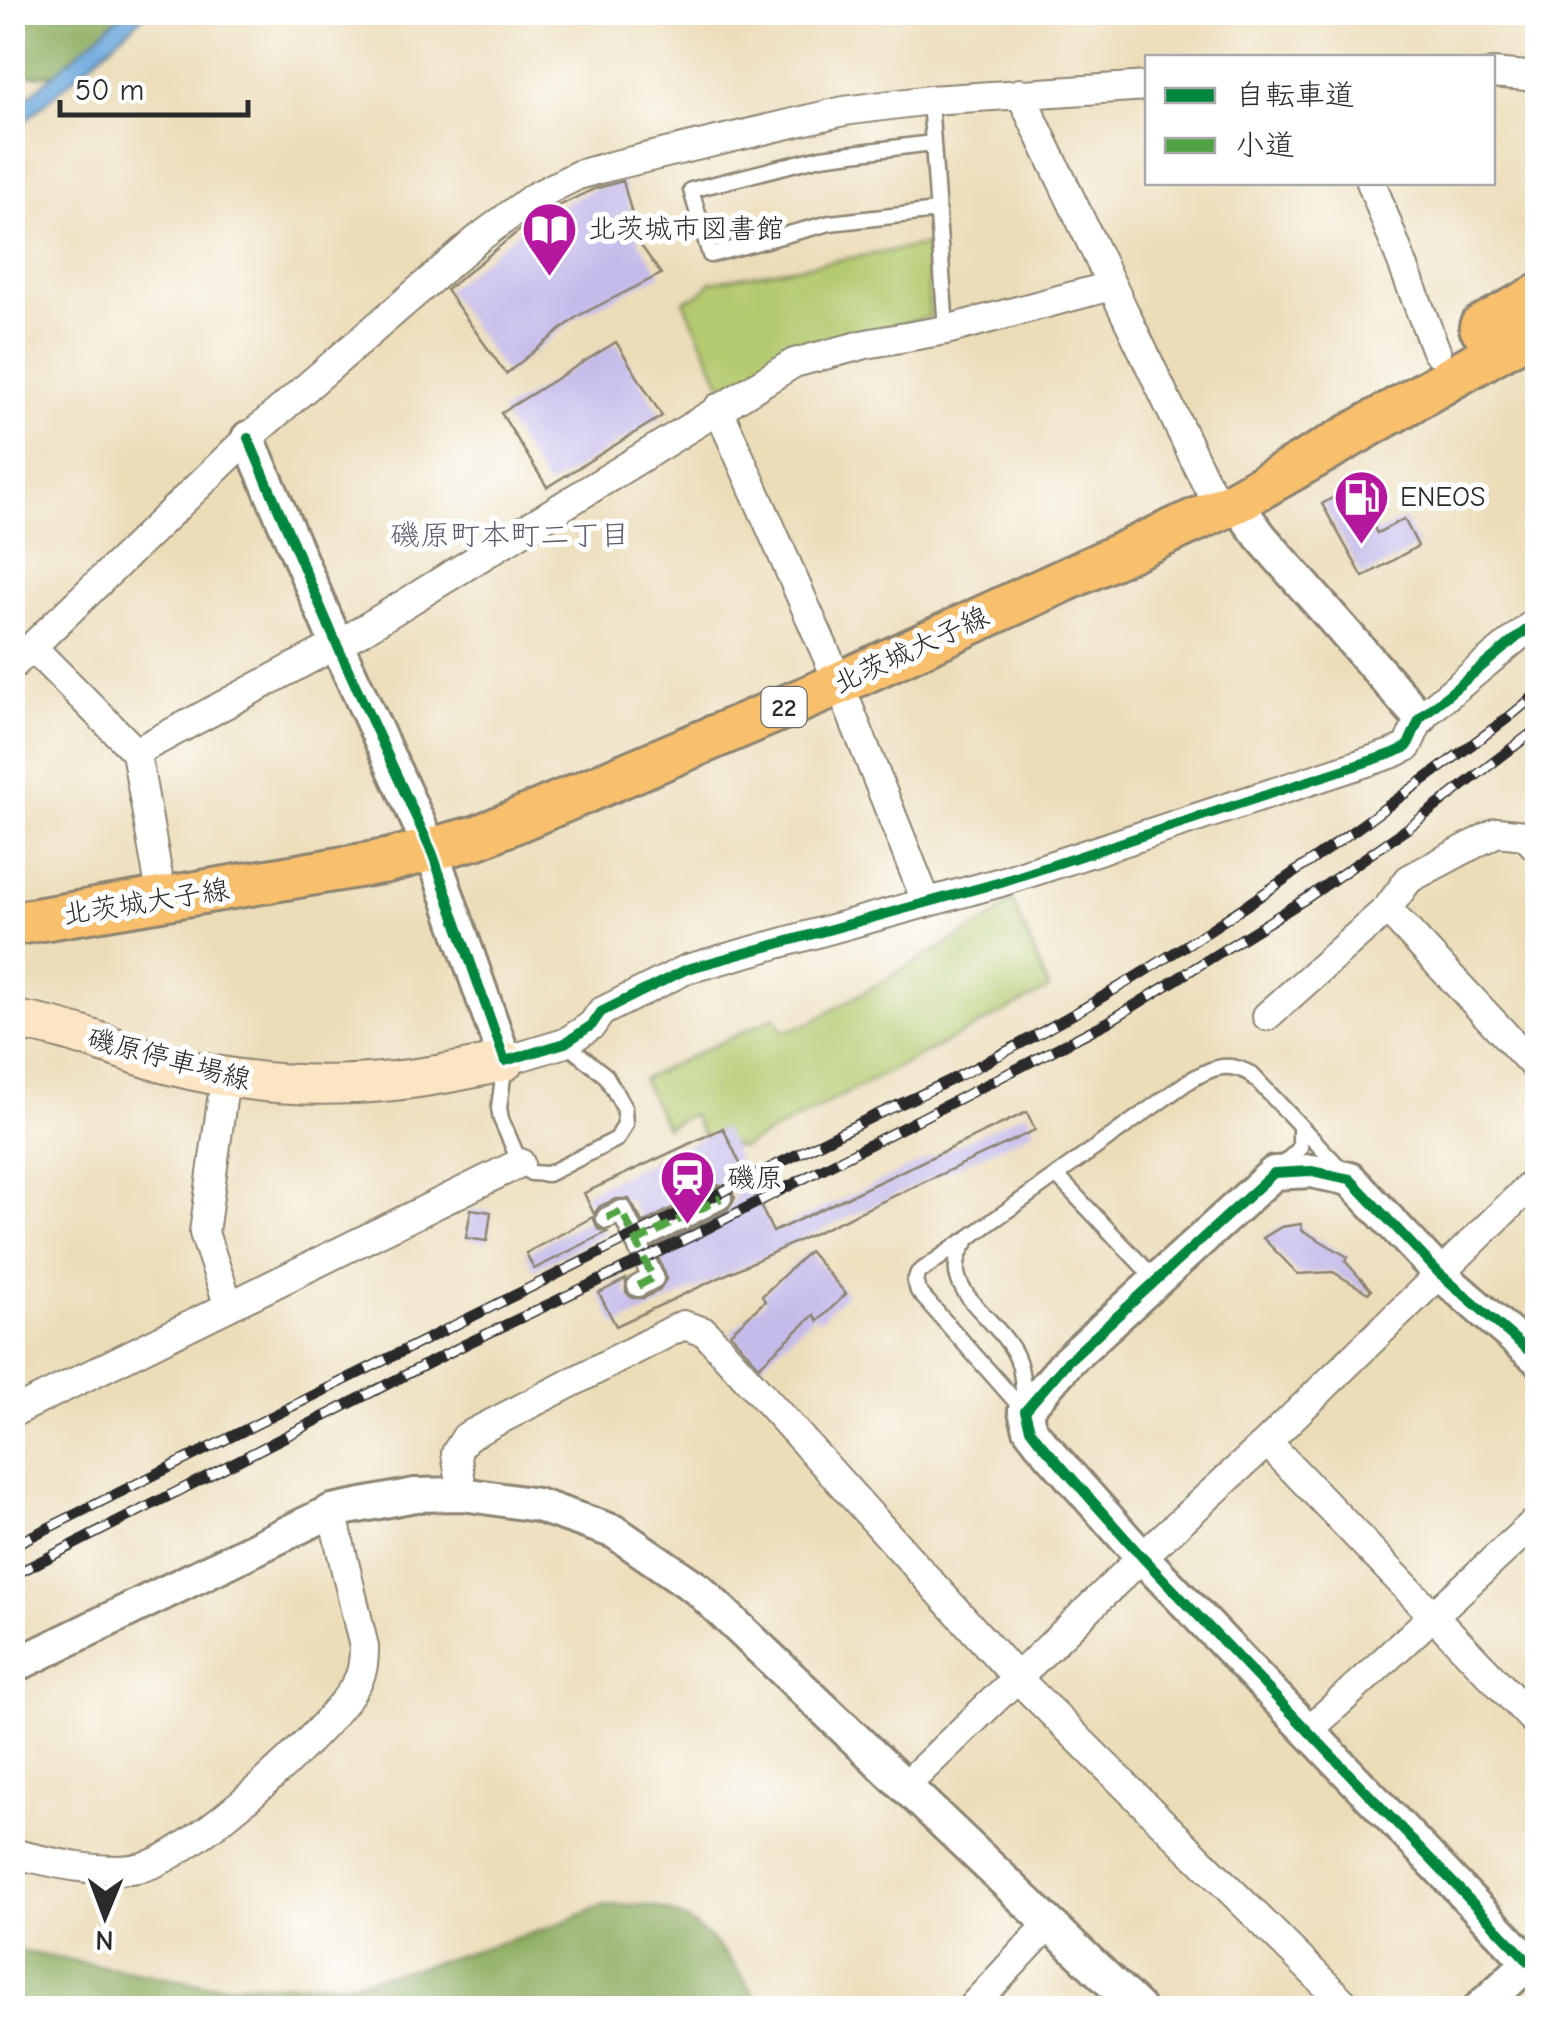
<svg xmlns="http://www.w3.org/2000/svg" width="1550" height="2021" viewBox="0 0 1550 2021" font-family="'Comic Neue','Klee One',sans-serif">
  <style>
    .green { fill: #b4ca6f; stroke: #707a4d; stroke-width: 2.5 }
    .forest { fill: #8fae62; stroke: #5d6c46; stroke-width: 2.5 }
    .water { fill: #6aa7dc; stroke: #4a6984; stroke-width: 2.5 }
    .building { fill: #c5bbea }
    .lines { fill: none; stroke-linecap: round; stroke-linejoin: round }
    .service-casing { stroke: #8c8472; stroke-width: 19 }
    .pedestrian-casing { stroke: #8c8472; stroke-width: 25 }
    .minor-casing { stroke: #8c8472; stroke-width: 32 }
    .tertiary-casing { stroke: #8c8472; stroke-width: 38 }
    .secondary-casing { stroke: #8c8472; stroke-width: 42 }
    .primary-casing { stroke: #8c8472; stroke-width: 48 }
    .service { stroke: #fff; stroke-width: 14 }
    .pedestrian { stroke: #fff; stroke-width: 20 }
    .minor { stroke: #fff; stroke-width: 28 }
    .tertiary { stroke: #fff; stroke-width: 32 }
    .secondary { stroke: #fce5c4; stroke-width: 38 }
    .primary { stroke: #f8bf6c; stroke-width: 42 }
    .rail-casing { stroke: #2b2b2b; stroke-width: 11 }
    .rail { stroke: #fff; stroke-width: 8; stroke-dasharray: 22; stroke-linecap: butt }
    .quiet { stroke: #51a443; stroke-width: 8; stroke-dasharray: 15 8; stroke-linecap: butt }
    .cycleway-casing { stroke: #fff; stroke-width: 16 }
    .cycleway { stroke: #00873e; stroke-width: 10 }
    .labels { text-anchor: middle; dominant-baseline: central; stroke-width: 10; stroke-linejoin: round; paint-order: stroke }
    .shield { fill: #fff; stroke: #6b6b6b; stroke-width: 2.5 }
    .shield-label { font-size: 25px; font-weight: bold; fill: #2b2b2b }
    .poi-label { font-size: 28px; fill: #2b2b2b; stroke: #fff; text-anchor: start }
    .street-label { font-size: 28px; fill: #2b2b2b; stroke: #fff }
    .neighbourhood-label { font-size: 30px; fill: #615d6e; stroke: #fff }
  </style>
  <rect width="100%" height="100%" fill="#fff"/>
  <filter id="ink" filterUnits="userSpaceOnUse"><feTurbulence type="fractalNoise" baseFrequency=".01" numOctaves="2"/><feDisplacementMap in="SourceGraphic" scale="20" xChannelSelector="R" yChannelSelector="G"/><feConvolveMatrix kernelMatrix="1 2 1 2 8 2 1 2 1" color-interpolation-filters="sRGB"/></filter>
  <filter id="wash" filterUnits="userSpaceOnUse"><feTurbulence type="fractalNoise" baseFrequency=".0048" numOctaves="4" result="noise"/><feDisplacementMap in="SourceGraphic" scale="40" xChannelSelector="R" yChannelSelector="G"/><feGaussianBlur stdDeviation="2.25" result="paint"/><feColorMatrix in="noise" values="0 0 0 0 0 0 0 0 0 0 0 0 0 0 0 0 0 1.4 0 .05"/><feComposite in="paint" operator="in"/></filter>
  <g filter="url(#wash)">
    <rect width="100%" height="100%" fill="#ecddb9"/>
    <path class="green" d="M 926,245 L 930,317 L 797,350 L 729,387 L 720,381 L 684,301 L 700,294 L 711,282 Z
      M 1012,900 L 1049,989 L 741,1148 L 702,1134 L 692,1114 L 666,1127 L 642,1079 L 775,1017 L 783,1032 L 810,1023 L 996,916 Z"/>
    <path class="forest" d="M 13,13 L 132,13 C 125,48 77,69 45,75 C 35,77 23,74 13,72 Z
      M 603,1905 C 618,1906 635,1904 650,1906 C 699,1915 740,1966 761,2008 L 13,2008 L 13,1950 L 207,1985 L 347,1983 L 423,1966 L 552,1927 Z"/>
    <path class="water" d="M 124,12 L 147,13 L 13,132 L 13,110 Z"/>
    <g id="blocks">
      <path class="building" d="M 623,181 L 640,244 L 661,274 L 578,316 L 506,374 L 446,290 L 537,216 L 594,189 Z
        M 616,342 L 662,416 L 547,487 L 501,413 Z
        M 1350,488 L 1377,533 L 1404,519 L 1418,546 L 1363,577 L 1322,504 Z
        M 1027,1112 L 1035,1130 L 616,1326 L 599,1293 L 626,1279 L 626,1292 L 632,1298 L 644,1298 L 659,1290 L 667,1278 L 654,1248 L 727,1210 L 735,1198 L 729,1187 L 716,1185 L 643,1223 L 629,1199 L 616,1199 L 600,1206 L 594,1214 L 584,1193 L 723,1128 L 773,1232 Z
        M 471,1209 L 491,1212 L 487,1241 L 466,1238 Z
        M 593,1217 L 598,1229 L 607,1232 L 534,1269 L 526,1253 Z
        M 1301,1224 L 1302,1230 L 1348,1257 L 1345,1261 L 1371,1290 L 1368,1293 L 1333,1272 L 1298,1274 L 1263,1238 L 1281,1227 Z
        M 809,1251 L 846,1294 L 818,1321 L 814,1315 L 759,1366 L 730,1333 L 765,1301 L 762,1296 Z"/>
    </g>
  </g>
  <g filter="url(#ink)">
    <use href="#blocks" fill-opacity="0" stroke="#8c8472" stroke-width="2.5"/>
    <g class="lines">
      <defs>
        <path id="service" d="M 930,100 L 946,330
          M 932,143 L 821,157 L 691,190 L 710,255 L 830,223 L 937,211
          M 505,1062 L 499,1108 L 501,1119 L 520,1163 L 531,1173 L 548,1174 L 617,1139 L 625,1124 L 624,1108 L 606,1076 L 565,1043
          M 1279,1168 L 1300,1148 L 1300,1128
          M 1057,1176 L 1155,1279
          M 962,1242 L 918,1273 L 915,1281 L 918,1291 L 1024,1411
          M 1024,1406 C 1023,1389 1023,1368 1014,1352 C 993,1312 929,1285 970,1237 L 1186,1083 C 1208,1069 1227,1059 1252,1075 L 1342,1170"/>
        <path id="pedestrian" d="M 607,1218 L 622,1211 L 653,1278 L 638,1286
          M 636,1242 L 721,1198"/>
        <path id="minor" d="M 1492,73 L 1538,77
          M 1020,93 L 1205,481 L 1222,509
          M 1371,182 L 1436,351
          M 718,408 L 839,683 L 926,901
          M 32,647 L 136,752 L 162,899
          M 12,666 L 248,438 L 479,238 L 534,197 L 578,175 L 611,166 L 844,111 L 930,100 L 1148,86
          M 136,752 L 356,634 L 794,363 L 866,344 L 946,330 L 1111,286
          M 1387,909 L 1538,1070
          M 1267,1016 L 1387,909 L 1409,879 L 1497,832 L 1525,835 L 1538,849
          M 505,1061 L 565,1043 L 592,1025 L 601,1012 L 687,969 L 1001,882 L 1391,754 L 1407,747 L 1420,718 L 1538,620
          M 225,1078 L 204,1233 L 229,1306
          M 12,1413 L 520,1163
          M 1267,1442 L 1538,1725
          M 463,1494 L 456,1453 L 466,1437 L 683,1325 L 705,1332 L 1016,1677 L 1349,2008
          M 1309,1730 L 1538,1519
          M 904,1787 L 1142,1557 L 1267,1442 L 1538,1178
          M 12,1853 C 49,1862 105,1876 142,1867 C 191,1857 330,1730 356,1684 C 363,1673 364,1661 364,1647 L 332,1511
          M 971,2008 L 1049,1924"/>
        <path id="tertiary" d="M 248,438 L 337,645 L 432,852 L 505,1061
          M 1235,502 L 1261,537 L 1420,718
          M 12,1667 L 332,1511 L 415,1495 L 463,1494 L 537,1505 L 615,1532 L 699,1590 L 1138,2008
          M 1529,1962 L 1142,1557 L 1040,1442 L 1030,1429 L 1025,1411 L 1068,1361 L 1274,1173 L 1311,1171 L 1350,1179 L 1439,1273 L 1538,1359
          M 1480,2008 L 1538,1954"/>
        <path id="secondary" d="M 12,1020 C 66,1026 115,1049 166,1064 C 280,1095 391,1089 505,1061"/>
        <path id="primary" d="M 1481,327 L 1538,296
          M 12,924 L 387,861 L 478,837 L 816,694 L 1235,502 L 1538,328"/>
      </defs>
      <use href="#service" class="service-casing"/>
      <use href="#pedestrian" class="pedestrian-casing"/>
      <use href="#minor" class="minor-casing"/>
      <use href="#tertiary" class="tertiary-casing"/>
      <use href="#secondary" class="secondary-casing"/>
      <use href="#primary" class="primary-casing"/>
      <use href="#service" class="service"/>
      <use href="#pedestrian" class="pedestrian"/>
      <use href="#minor" class="minor"/>
      <use href="#tertiary" class="tertiary"/>
      <use href="#secondary" class="secondary"/>
      <use href="#primary" class="primary"/>
      <defs>
        <path id="rail" d="M 12,1546 L 874,1116 C 1104,1015 1308,866 1509,717 L 1538,693
          M 12,1576 L 468,1343 L 692,1236 L 1108,1022 L 1307,898 L 1408,828 L 1538,728"/>
      </defs>
      <use href="#rail" class="rail-casing"/>
      <use href="#rail" class="rail"/>
      <path class="quiet" d="M 607,1218 L 622,1211 L 653,1278 L 638,1286
        M 636,1242 L 721,1198"/>
      <defs>
        <path id="cycleway" d="M 248,438 L 337,645 L 432,852 L 505,1061 L 565,1043 L 592,1025 L 601,1012 L 687,969 L 1001,882 L 1391,754 L 1407,747 L 1420,718 L 1538,620
          M 1529,1962 L 1142,1557 L 1040,1442 L 1030,1429 L 1025,1411 L 1068,1361 L 1274,1173 L 1311,1171 L 1350,1179 L 1439,1273 L 1538,1359"/>
      </defs>
      <use href="#cycleway" class="cycleway-casing"/>
      <use href="#cycleway" class="cycleway"/>
    </g>
  </g>
  <defs>
    <symbol id="library-pin" viewBox="-11 -11 22 30"><path d="M0 17L-7.5 6A9.5 9.5 0 1 1 7.5 6Z" fill="#b5179e" stroke="#fff"/><path d="M-6-4Q-3-5.5-.7-3.5V5Q-3 3-6 4ZM6-4Q3-5.5 .7-3.5V5Q3 3 6 4Z" fill="#fff"/></symbol>
    <symbol id="fuel-pin" viewBox="-11 -11 22 30"><path d="M0 17L-7.5 6A9.5 9.5 0 1 1 7.5 6Z" fill="#b5179e" stroke="#fff"/><path d="M-5.5-6h7V0h2V4h1.3V-2.5L3-4.5l.8-.8L6-3V5H2.5V1h-1V6h-7ZM-4.2-4.7v3.2H.2V-4.7Z" fill="#fff"/></symbol>
    <symbol id="station-pin" viewBox="-11 -11 22 30"><path d="M0 17L-7.5 6A9.5 9.5 0 1 1 7.5 6Z" fill="#b5179e" stroke="#fff"/><path d="M-3-6H3Q5-6 5-4V2Q5 4 3 4L4.5 6H3L1.5 4h-3L-3 6H-4.5L-3 4Q-5 4-5 2V-4Q-5-6-3-6ZM-3.5-4v3h7v-3ZM-3.5 1v1.5H-2V1ZM2 1v1.5H3.5V1Z" fill="#fff"/></symbol>
  </defs>
  <g fill-rule="evenodd">
    <use href="#library-pin" x="518" y="198" width="63" height="86"/>
    <use href="#fuel-pin" x="1330" y="466" width="63" height="86"/>
    <use href="#station-pin" x="656" y="1146" width="63" height="86"/>
  </g>
  <g class="labels">
    <rect class="shield" x="761.5" y="687" width="45" height="40" rx="8"/>
    <g class="shield-label">
      <text x="784" y="707">22</text>
    </g>
    <g class="poi-label">
      <text x="588" y="229">北茨城市図書館</text>
      <text x="1400" y="497">ENEOS</text>
      <text x="727" y="1178">磯原</text>
    </g>
    <g class="street-label">
      <text transform="translate(911 650) rotate(-25)">北茨城大子線</text>
      <text transform="translate(146 902) rotate(-9)">北茨城大子線</text>
      <text transform="translate(169 1059) rotate(15)">磯原停車場線</text>
    </g>
    <g class="neighbourhood-label">
      <text x="510" y="535">磯原町本町二丁目</text>
    </g>
  </g>
  <rect width="1550" height="2021" fill="none" stroke="#fff" stroke-width="50"/>
  <rect x="1145" y="55" width="350" height="130" fill="#ffffff" stroke="#aaaaaa" stroke-width="2.5"/>
  <rect x="1165" y="88" width="50" height="15" fill="#00873e" stroke="#aaaaaa" stroke-width="2.5"/>
  <text x="1235" y="105" font-size="30" fill="#2b2b2b">自転車道</text>
  <rect x="1165" y="138" width="50" height="15" fill="#51a443" stroke="#aaaaaa" stroke-width="2.5"/>
  <text x="1235" y="155" font-size="30" fill="#2b2b2b">小道</text>
  <g transform="translate(105 1916) rotate(181)" stroke="#ffffff" stroke-width="8" paint-order="stroke">
  <path d="M0-8L18 38L0 25L-18 38Z" fill="#2b2b2b"/>
  <text y="-15" font-size="28" font-weight="bold" text-anchor="middle" fill="#2b2b2b">N</text>
  </g>
  <path d="M60 100v15h188v-15" fill="none" stroke="#2b2b2b" stroke-width="5"/>
  <text x="75" y="100" font-size="30" fill="#2b2b2b" stroke="#ffffff" stroke-width="8" paint-order="stroke">50 m</text>
</svg>
